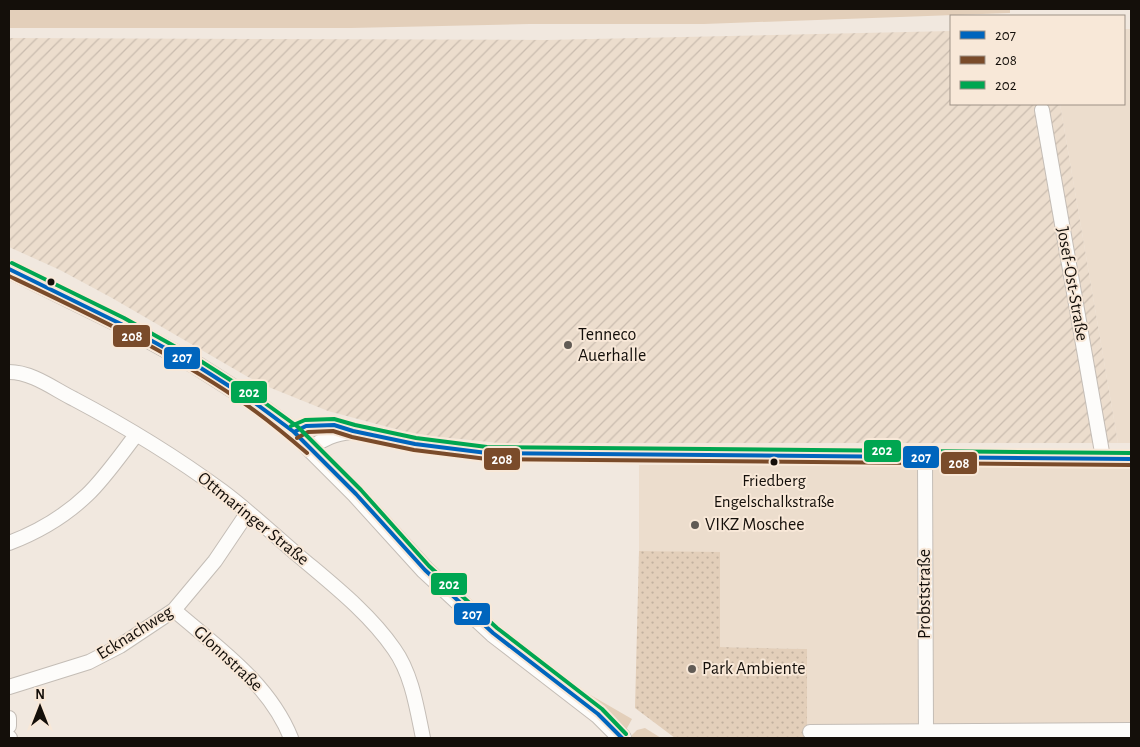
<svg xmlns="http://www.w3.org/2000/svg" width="1140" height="747" viewBox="0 0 1140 747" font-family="'Alegreya Sans',sans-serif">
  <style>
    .built { fill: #ecddcd }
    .industrial { fill: url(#industrial-furrows) }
    .grass { fill: #e3cfba }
    .garden { fill: url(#garden-dots) }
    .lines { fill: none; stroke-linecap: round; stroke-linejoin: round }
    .minor-casing { stroke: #c4bdb6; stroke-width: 16 }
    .major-casing { stroke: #c4bdb6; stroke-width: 20 }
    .minor { stroke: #fdfcfa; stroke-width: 14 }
    .major { stroke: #fdfcfa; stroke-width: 18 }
    .bus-1-casing { stroke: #f8e8d8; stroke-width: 8 }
    .bus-2-casing { stroke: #f8e8d8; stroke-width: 8 }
    .bus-3-casing { stroke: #f8e8d8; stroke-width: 8 }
    .bus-1 { stroke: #0065bd; stroke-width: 4 }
    .bus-2 { stroke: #7a4b2a; stroke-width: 4 }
    .bus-3 { stroke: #00a651; stroke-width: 4 }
    .bus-dot { fill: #140f0a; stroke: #f8e8d8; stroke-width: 2 }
    .poi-dot { fill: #615b55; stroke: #f8e8d8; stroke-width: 2 }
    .labels { text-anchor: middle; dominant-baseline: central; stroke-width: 4; stroke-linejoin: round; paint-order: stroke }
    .bus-label { font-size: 17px; fill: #140f0a; stroke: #f8e8d8 }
    .street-label { font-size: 18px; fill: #140f0a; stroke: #f8e8d8 }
    .poi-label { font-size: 18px; fill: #140f0a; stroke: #f8e8d8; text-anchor: start }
    .line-badge { stroke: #f8e8d8; stroke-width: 2 }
    .badge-label { font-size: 14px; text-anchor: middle; font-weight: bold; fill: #fff }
  </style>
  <defs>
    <pattern id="industrial-furrows" width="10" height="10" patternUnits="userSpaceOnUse" patternTransform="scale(1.25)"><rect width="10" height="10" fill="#ecddcd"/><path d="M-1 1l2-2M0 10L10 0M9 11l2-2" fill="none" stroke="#cabcaf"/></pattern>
    <pattern id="garden-dots" width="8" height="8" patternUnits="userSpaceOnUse" patternTransform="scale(1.25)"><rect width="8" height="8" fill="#e3cfba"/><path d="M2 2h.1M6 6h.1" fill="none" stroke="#c2b19f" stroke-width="1.8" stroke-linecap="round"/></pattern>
  </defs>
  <rect width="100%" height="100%" fill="#f1e8df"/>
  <path class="built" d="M 1124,29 L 1131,29 L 1131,443 L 1118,443 L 1060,104 L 1124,104 Z
    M 639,465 L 1131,466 L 1131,738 L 807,738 L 807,649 L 720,647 L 719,553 L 639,551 Z"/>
  <path class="industrial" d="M 951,31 L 951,104 L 1060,104 L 1118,443 L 499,443 L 430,436 L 403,431 L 328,411 L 271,388 L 248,377 L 112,298 L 60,270 L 9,247 L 9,38 L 546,40 Z"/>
  <path class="grass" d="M 9,9 L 1010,9 L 1010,13 L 704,24 L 529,24 L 351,28 L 9,28 Z
    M 587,693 L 632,719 L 626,730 L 585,695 Z
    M 645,728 L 661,738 L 632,738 L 631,736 L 637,730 Z"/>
  <path class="garden" d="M 639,551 L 720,552 L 720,647 L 807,649 L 807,738 L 675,738 L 635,708 Z"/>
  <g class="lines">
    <defs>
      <path id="minor" d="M 1042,110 L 1103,458
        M 9,372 C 32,372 54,389 74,399 C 125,426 176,457 222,491 C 249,511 274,535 300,557 C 333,585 369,613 394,649 C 412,674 417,709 423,738
        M 294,432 L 306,426 L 334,425 L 353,431 L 415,444 L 487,453 L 1131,459
        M 311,448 C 324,438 335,434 351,432
        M 925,457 L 926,731
        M 9,543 C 38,532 65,516 87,495 C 104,479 122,453 136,435
        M 174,610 C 218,648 269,683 291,738
        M 9,687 L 89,662 L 120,646 L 174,610 L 215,561 L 248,512
        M 9,718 L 9,726
        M 810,732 L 1131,730
        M 9,737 L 10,738"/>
      <path id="major" d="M 9,269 L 121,324 L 196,365 L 251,400 L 294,432 L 356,494 L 425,570 L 493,633 L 598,714 L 622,738"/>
    </defs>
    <use href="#minor" class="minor-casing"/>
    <use href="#major" class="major-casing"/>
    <use href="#minor" class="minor"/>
    <use href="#major" class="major"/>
    <defs>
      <path id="bus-1" d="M 9,269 L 121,324 L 196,365 L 251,400 L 294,432 L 356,494 L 425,570 L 493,633 L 598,714 L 622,738
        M 294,432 L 306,426 L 334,425 L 353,431 L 415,444 L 487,453 L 1131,459"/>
      <path id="bus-2" d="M 9,276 C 87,313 166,350 238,399 C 262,415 285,434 307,453
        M 297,438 L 308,432 L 333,431 L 352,437 L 414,450 L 487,459 L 1131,465"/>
      <path id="bus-3" d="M 12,263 L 124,318 L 199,360 L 254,395 L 298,427 L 361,490 L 429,566 L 497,628 L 602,709 L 626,734
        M 291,426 L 305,420 L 334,419 L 355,425 L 416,438 L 487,447 L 1131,453"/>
    </defs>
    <use href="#bus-1" class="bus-1-casing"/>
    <use href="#bus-2" class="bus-2-casing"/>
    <use href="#bus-3" class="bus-3-casing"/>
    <use href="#bus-1" class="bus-1"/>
    <use href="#bus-2" class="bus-2"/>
    <use href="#bus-3" class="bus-3"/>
  </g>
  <g class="bus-dot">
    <circle cx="51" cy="282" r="4.5"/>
    <circle cx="774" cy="462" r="4.5"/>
  </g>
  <g class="poi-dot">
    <circle cx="568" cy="345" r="5"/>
    <circle cx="695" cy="525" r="5"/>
    <circle cx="692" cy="669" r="5"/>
  </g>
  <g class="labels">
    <g class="bus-label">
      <text x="774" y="480">Friedberg<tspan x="774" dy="21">Engelschalkstraße</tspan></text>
    </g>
    <g class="street-label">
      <text transform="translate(1072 284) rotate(80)">Josef-Ost-Straße</text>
      <text transform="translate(253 519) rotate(39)">Ottmaringer Straße</text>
      <text transform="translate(925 594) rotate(-90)">Probststraße</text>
      <text transform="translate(135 633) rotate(-32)">Ecknachweg</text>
      <text transform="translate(228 659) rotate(43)">Glonnstraße</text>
    </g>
    <g class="poi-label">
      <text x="578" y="335">Tenneco<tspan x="578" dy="21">Auerhalle</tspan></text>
      <text x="705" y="525">VIKZ Moschee</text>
      <text x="702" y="669">Park Ambiente</text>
    </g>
  </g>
  <g class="line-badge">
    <rect x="112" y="324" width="39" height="24" rx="5" fill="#7a4b2a"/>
    <rect x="163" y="346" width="38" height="24" rx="5" fill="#0065bd"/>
    <rect x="230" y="380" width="38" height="24" rx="5" fill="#00a651"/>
    <rect x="863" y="439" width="39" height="24" rx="5" fill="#00a651"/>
    <rect x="902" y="445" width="38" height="24" rx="5" fill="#0065bd"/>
    <rect x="483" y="447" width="38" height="24" rx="5" fill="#7a4b2a"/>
    <rect x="940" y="451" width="38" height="24" rx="5" fill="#7a4b2a"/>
    <rect x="430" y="572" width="38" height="24" rx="5" fill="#00a651"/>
    <rect x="453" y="602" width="38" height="24" rx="5" fill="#0065bd"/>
  </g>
  <g class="badge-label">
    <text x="132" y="341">208</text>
    <text x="182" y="362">207</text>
    <text x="249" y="397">202</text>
    <text x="882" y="455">202</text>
    <text x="921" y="462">207</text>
    <text x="502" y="464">208</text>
    <text x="959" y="468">208</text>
    <text x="449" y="589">202</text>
    <text x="472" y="619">207</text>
  </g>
  <rect width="1140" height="747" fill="none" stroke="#140f0a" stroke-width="20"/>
  <rect x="950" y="15" width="175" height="90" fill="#f8e8d8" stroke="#9d9186"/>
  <rect x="960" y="31" width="25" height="8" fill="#0065bd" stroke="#9d9186"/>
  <text x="995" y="40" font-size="15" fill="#140f0a">207</text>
  <rect x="960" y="56" width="25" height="8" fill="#7a4b2a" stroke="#9d9186"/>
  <text x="995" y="65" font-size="15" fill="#140f0a">208</text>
  <rect x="960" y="81" width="25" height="8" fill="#00a651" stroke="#9d9186"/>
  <text x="995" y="90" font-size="15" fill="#140f0a">202</text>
  <g transform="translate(40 707)" stroke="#f8e8d8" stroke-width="4" paint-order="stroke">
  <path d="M0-4L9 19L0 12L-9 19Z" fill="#140f0a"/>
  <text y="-8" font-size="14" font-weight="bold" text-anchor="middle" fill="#140f0a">N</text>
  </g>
</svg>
